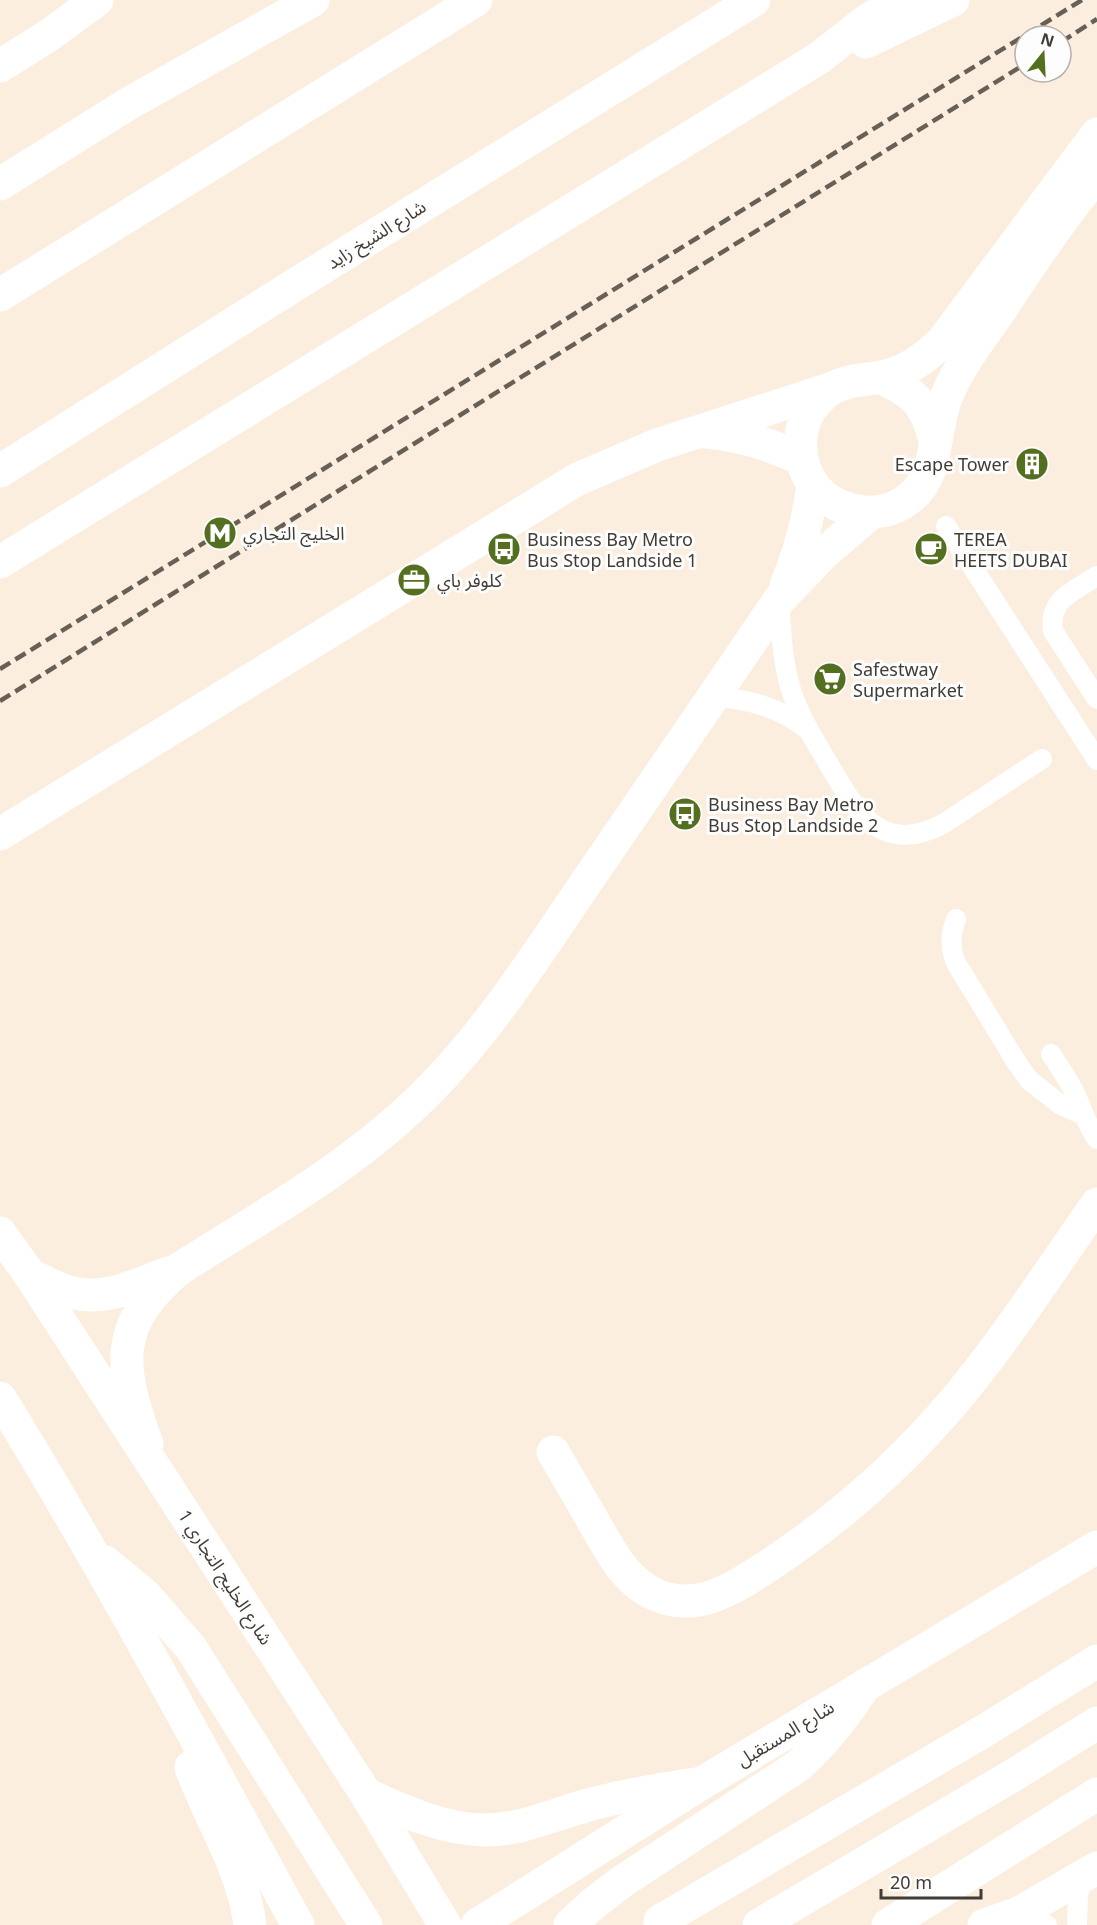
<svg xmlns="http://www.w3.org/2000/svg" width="1097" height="1925" viewBox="0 0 1097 1925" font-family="'Noto Sans','Noto Sans Arabic',sans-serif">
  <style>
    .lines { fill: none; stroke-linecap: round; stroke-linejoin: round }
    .service { stroke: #fff; stroke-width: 20 }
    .minor { stroke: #fff; stroke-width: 33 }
    .tertiary { stroke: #fff; stroke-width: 33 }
    .secondary { stroke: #fff; stroke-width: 33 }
    .motorway { stroke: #fff; stroke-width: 33 }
    .rail { stroke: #666057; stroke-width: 4.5; stroke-dasharray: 12 6; stroke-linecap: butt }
    .labels { text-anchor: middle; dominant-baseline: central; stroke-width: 6; stroke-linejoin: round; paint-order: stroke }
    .street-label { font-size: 18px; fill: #413c35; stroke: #fdfdfd }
    .poi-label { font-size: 18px; fill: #413c35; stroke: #fdfdfd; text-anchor: start }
  </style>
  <rect width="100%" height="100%" fill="#fbeede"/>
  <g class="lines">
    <path class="service" d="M 946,526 L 1097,760
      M 1097,576 C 1074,591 1048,599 1053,631 L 1097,699
      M 779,600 C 781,628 782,656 789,683 C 796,710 811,734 825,758 C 854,806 877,858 943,824 L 1042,759
      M 713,697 C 749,699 778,707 807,729
      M 956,919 C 950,935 950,947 956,963 L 1017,1063 L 1029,1080 L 1061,1105 L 1083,1115
      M 1051,1054 C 1059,1066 1067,1078 1074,1091 C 1082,1108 1086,1124 1097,1139
      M 1019,1913 L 1047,1925
      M 1077,1925 L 1078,1894 L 1083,1877"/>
    <path class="minor" d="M 0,66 L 48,36 L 97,0
      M 553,1452 C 566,1474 579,1497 592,1519 C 608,1546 621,1576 650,1592 C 695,1616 734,1588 771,1564 C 840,1518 903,1462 956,1399 C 1007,1338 1051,1269 1097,1204
      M 984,1925 L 1019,1913 L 1097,1868"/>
    <path class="tertiary" d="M 879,377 C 914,392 926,403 935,441
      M 830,389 C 820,398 810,407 805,420 C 793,453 806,490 838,505 C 862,516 890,515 911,497 C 939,474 933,434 945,401 C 956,369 980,340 999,312 C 1030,265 1061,218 1097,175
      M 707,432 C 741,435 770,444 801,459
      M 786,585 C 800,553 808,520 813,485
      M 0,834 L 576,480 L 657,445 L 830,389 C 851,379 860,381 881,377 C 906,372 924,359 942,342 L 1097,134
      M 30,1275 C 44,1281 58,1290 73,1293 C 107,1301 138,1284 168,1273
      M 147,1444 C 120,1368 111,1326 179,1269 C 259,1218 346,1170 415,1104 C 483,1040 533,960 585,884 C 650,789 715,695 779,600 L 823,554 L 871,513
      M 477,1925 L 702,1783 L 1097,1547
      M 888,1925 L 1097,1794"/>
    <path class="secondary" d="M 0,1233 L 30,1275 L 366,1794 L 445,1925
      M 0,1398 C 106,1570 201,1748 298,1925
      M 105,1562 L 146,1596 L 191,1648 L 366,1925
      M 191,1767 C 210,1820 243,1868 250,1925
      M 366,1794 C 402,1811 443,1829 483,1830 C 519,1831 552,1815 585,1806 C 624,1795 663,1789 702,1783
      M 660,1921 L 984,1731 L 1097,1661
      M 570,1925 L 594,1903 L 623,1881 L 798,1766 C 825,1742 845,1716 865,1685
      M 759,1925 L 1012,1776 L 1097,1723"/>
    <path class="motorway" d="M 866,42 L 953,0
      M 0,184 L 128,104 L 313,0
      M 0,295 L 476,0
      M 0,471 L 293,286 L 754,0
      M 0,562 L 819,58 L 865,22 L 900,0"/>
    <path class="rail" d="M 1061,42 L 1097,19
      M 0,669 L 1082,0
      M 0,701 L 1025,64"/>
  </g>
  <defs>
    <symbol id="building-disc" viewBox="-11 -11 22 22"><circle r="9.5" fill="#556f21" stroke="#fdfdfd"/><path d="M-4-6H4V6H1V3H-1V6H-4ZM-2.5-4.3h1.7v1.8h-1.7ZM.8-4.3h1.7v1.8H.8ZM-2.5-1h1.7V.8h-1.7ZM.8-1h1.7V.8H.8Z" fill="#fff"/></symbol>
    <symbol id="metro-disc" viewBox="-11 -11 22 22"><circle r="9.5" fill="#556f21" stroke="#fdfdfd"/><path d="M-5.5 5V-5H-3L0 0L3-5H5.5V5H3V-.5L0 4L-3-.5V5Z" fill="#fff"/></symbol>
    <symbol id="bus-disc" viewBox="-11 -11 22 22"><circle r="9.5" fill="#556f21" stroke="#fdfdfd"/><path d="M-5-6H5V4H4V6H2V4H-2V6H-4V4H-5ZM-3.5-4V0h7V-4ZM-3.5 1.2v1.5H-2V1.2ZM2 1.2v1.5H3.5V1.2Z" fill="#fff"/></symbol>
    <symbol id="cafe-disc" viewBox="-11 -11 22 22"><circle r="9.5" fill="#556f21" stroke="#fdfdfd"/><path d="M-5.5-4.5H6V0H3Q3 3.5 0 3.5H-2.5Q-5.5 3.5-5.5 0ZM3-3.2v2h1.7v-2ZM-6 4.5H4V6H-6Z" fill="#fff"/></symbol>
    <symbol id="office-disc" viewBox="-11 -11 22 22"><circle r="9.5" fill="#556f21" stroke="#fdfdfd"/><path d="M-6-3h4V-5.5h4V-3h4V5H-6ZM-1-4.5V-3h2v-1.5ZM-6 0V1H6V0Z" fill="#fff"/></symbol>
    <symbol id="supermarket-disc" viewBox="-11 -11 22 22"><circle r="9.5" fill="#556f21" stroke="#fdfdfd"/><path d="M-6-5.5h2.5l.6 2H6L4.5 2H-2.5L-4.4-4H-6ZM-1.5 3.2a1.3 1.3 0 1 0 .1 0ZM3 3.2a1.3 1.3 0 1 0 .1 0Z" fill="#fff"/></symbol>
  </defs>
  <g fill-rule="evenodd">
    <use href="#building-disc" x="1013" y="445" width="38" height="38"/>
    <use href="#metro-disc" x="201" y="514" width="38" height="38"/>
    <use href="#bus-disc" x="485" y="530" width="38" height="38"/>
    <use href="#cafe-disc" x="912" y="530" width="38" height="38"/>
    <use href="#office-disc" x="395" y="561" width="38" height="38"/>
    <use href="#supermarket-disc" x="811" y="660" width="38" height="38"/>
    <use href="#bus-disc" x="666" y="795" width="38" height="38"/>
  </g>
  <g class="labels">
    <g class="street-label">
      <text transform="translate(376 234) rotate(-32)">شارع الشيخ زايد</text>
      <text transform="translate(226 1577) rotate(57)">شارع الخليج التجاري 1</text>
      <text transform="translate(785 1733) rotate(-31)">شارع المستقبل</text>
    </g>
    <g class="poi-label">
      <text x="1009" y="464" text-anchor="end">Escape Tower</text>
      <text x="243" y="533">الخليج التجاري</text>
      <text x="527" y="539">Business Bay Metro<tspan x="527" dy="21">Bus Stop Landside 1</tspan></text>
      <text x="954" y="539">TEREA<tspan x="954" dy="21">HEETS DUBAI</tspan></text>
      <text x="437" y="580">كلوفر باي</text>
      <text x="853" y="669">Safestway<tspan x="853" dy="21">Supermarket</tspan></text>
      <text x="708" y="804">Business Bay Metro<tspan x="708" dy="21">Bus Stop Landside 2</tspan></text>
    </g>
  </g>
  <g transform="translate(1043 54) rotate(18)"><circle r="28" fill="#fdfdfd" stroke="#b2b0ad" stroke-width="1.5"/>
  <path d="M0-4.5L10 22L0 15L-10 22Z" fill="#556f21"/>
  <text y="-9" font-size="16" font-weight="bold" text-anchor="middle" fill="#413c35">N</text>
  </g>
  <path d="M881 1889v9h100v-9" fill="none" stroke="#413c35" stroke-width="3"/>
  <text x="890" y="1889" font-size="18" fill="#413c35" stroke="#fdfdfd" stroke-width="4.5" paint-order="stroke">20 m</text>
</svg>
